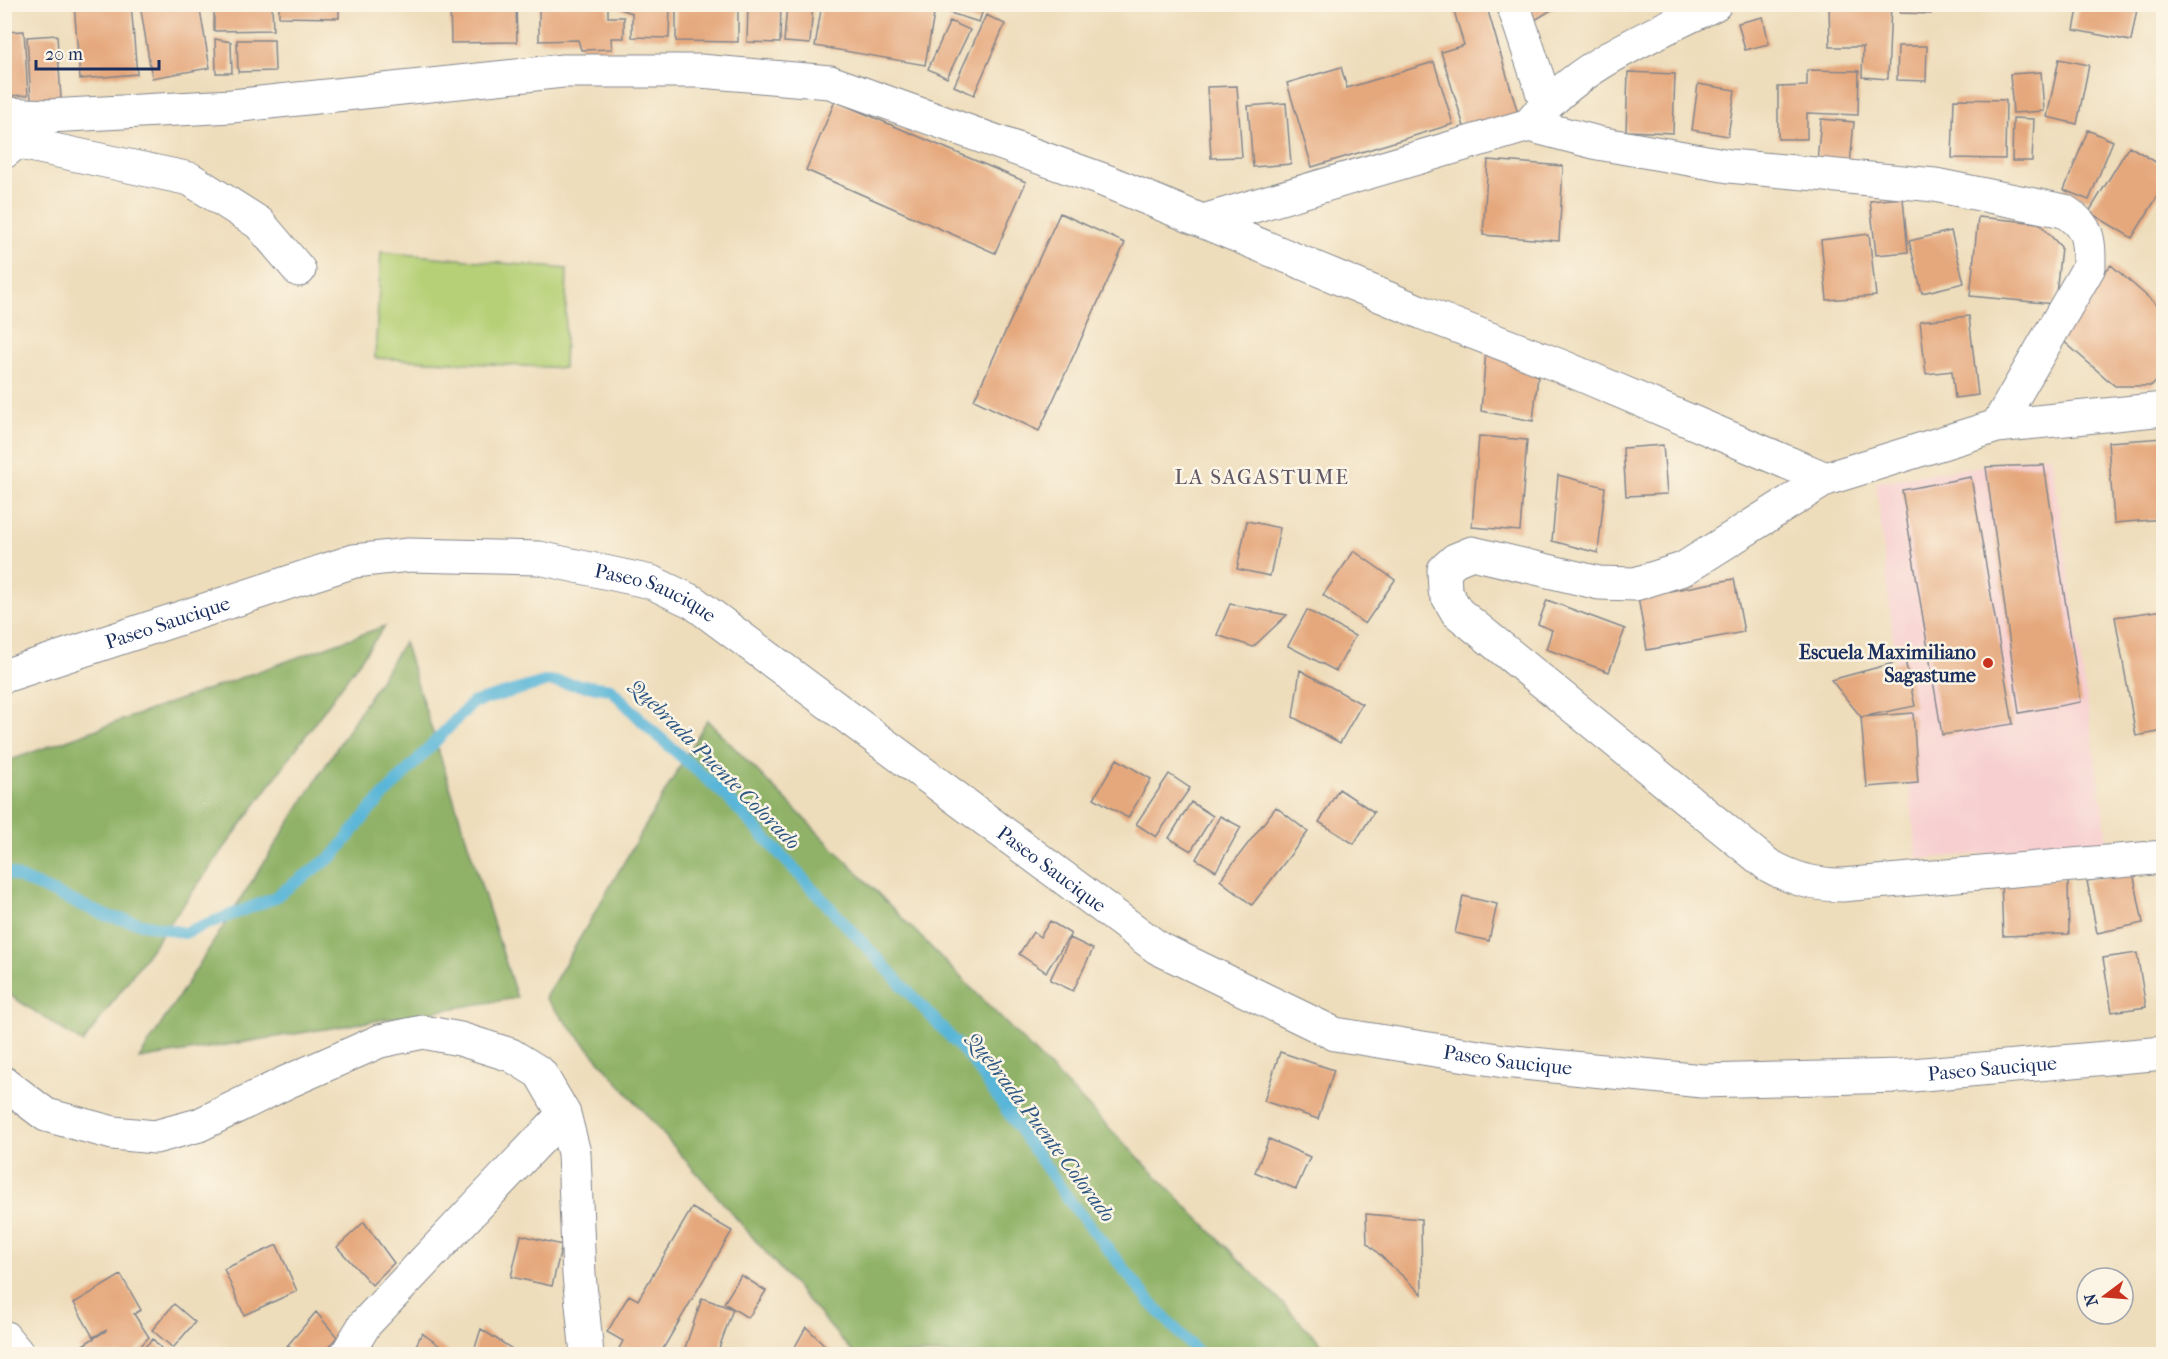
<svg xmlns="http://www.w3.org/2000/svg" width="2168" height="1359" viewBox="0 0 2168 1359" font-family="'IM FELL French Canon',serif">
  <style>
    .built { fill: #f7cfd0 }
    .green { fill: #b5d076; stroke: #68806a; stroke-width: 1.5 }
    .forest { fill: #90b267; stroke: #567062; stroke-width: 1.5 }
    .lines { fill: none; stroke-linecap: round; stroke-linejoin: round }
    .stream { stroke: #5ab6d8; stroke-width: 12 }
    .building { fill: #e5a77b }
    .street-casing { stroke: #84868c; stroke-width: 35 }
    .secondary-casing { stroke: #84868c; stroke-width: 35 }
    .street { stroke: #fff; stroke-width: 33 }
    .secondary { stroke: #fff; stroke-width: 33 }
    .poi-dot { fill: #c8321e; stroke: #fcf5e5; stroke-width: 2 }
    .labels { text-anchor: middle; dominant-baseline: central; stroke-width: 5; stroke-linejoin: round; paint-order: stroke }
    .street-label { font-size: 20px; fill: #1b2f5e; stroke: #fcf5e5 }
    .poi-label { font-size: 20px; font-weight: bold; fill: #1b2f5e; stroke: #fcf5e5; text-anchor: end }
    .neighbourhood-label { font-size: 21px; letter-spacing: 1.5px; fill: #625968; stroke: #fcf5e5 }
    .water-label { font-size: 21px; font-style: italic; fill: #2e5883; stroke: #fcf5e5 }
  </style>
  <rect width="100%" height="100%" fill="#fcf5e5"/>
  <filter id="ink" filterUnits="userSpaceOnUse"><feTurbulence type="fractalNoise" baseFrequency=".0167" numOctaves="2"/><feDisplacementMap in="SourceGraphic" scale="12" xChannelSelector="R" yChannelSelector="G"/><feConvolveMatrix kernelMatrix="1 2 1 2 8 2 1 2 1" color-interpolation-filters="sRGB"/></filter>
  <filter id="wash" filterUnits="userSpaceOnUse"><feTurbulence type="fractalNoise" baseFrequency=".008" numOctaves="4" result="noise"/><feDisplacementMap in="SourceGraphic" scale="24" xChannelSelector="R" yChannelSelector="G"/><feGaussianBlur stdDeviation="1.35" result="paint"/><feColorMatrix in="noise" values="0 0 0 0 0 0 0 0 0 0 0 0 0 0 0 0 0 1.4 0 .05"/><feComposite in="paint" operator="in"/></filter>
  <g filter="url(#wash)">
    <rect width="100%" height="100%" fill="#edb"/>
    <path class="built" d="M 2051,455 L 2108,844 L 1917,859 L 1876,482 Z"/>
    <path class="green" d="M 381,252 L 567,269 L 564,368 L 375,358 Z"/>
    <path class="forest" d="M 385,626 L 83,1043 L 5,992 L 5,762 Z
      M 404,642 L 517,998 L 139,1059 Z
      M 707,720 L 1332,1354 L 854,1354 L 545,998 Z"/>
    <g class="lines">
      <path class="stream" d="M 4,871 L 107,916 L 184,933 L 272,899 L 333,856 L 370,810 L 472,703 L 548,681 L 611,689 L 650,729 L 726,796 L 971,1059 L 1072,1204 L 1151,1303 L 1199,1354"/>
    </g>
    <g id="blocks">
      <path class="building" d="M 74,4 L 131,4 L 137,74 L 80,79 Z
        M 140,4 L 199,4 L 210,68 L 152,78 Z
        M 214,4 L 272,4 L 273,30 L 214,31 Z
        M 279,4 L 339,4 L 339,18 L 279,17 Z
        M 450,4 L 516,4 L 517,42 L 451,43 Z
        M 539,4 L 608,4 L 608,17 L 624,17 L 624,38 L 611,38 L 612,49 L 581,50 L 578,40 L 539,41 Z
        M 620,4 L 670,4 L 669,38 L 632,37 L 632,13 L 620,9 Z
        M 676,4 L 738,4 L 738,42 L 676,41 Z
        M 748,4 L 781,4 L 780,43 L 747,42 Z
        M 787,4 L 813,4 L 810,44 L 784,42 Z
        M 822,4 L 907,4 L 935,9 L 925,65 L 815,46 Z
        M 953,4 L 985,4 L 979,22 L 950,13 Z
        M 1452,4 L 1486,4 L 1519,117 L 1466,133 L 1441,52 L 1464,45 Z
        M 1521,4 L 1561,4 L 1532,22 Z
        M 1829,4 L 1891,4 L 1888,79 L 1862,77 L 1863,47 L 1830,47 Z
        M 1901,4 L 1932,4 L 1931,14 L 1900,13 Z
        M 2079,4 L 2138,4 L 2131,41 L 2074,30 Z
        M 986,15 L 1005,24 L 974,95 L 954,86 Z
        M 1763,17 L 1769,44 L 1745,50 L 1738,23 Z
        M 950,21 L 970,30 L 947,78 L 928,69 Z
        M 24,31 L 28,95 L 4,96 L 4,32 Z
        M 57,35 L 61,99 L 31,100 L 27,37 Z
        M 215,39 L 231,42 L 232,73 L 216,73 Z
        M 237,40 L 274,40 L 275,71 L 238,72 Z
        M 1898,46 L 1927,46 L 1926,81 L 1897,80 Z
        M 2059,59 L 2089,65 L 2077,124 L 2047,117 Z
        M 1434,62 L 1453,124 L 1312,167 L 1287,83 L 1341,67 L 1347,88 Z
        M 1807,70 L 1859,71 L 1858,115 L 1807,113 L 1807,139 L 1778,139 L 1778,87 L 1807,86 Z
        M 1628,72 L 1675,74 L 1673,133 L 1626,131 Z
        M 2041,72 L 2044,111 L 2013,113 L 2010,74 Z
        M 1698,84 L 1735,90 L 1728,136 L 1692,130 Z
        M 1237,86 L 1242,157 L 1211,158 L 1207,87 Z
        M 1954,99 L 2006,100 L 2005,159 L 1952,158 Z
        M 835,101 L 1026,182 L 995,253 L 806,170 Z
        M 1286,103 L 1291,164 L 1253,167 L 1248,106 Z
        M 2013,118 L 2034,119 L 2032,161 L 2012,161 Z
        M 1821,119 L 1854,122 L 1850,165 L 1817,161 Z
        M 2088,130 L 2113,141 L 2089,200 L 2064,190 Z
        M 2129,146 L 2164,167 L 2164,186 L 2132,238 L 2089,212 Z
        M 1488,160 L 1563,166 L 1559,241 L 1483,235 Z
        M 1903,198 L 1908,252 L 1876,255 L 1870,201 Z
        M 1060,213 L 1125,243 L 1039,431 L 974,400 Z
        M 1978,217 L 2039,223 L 2061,247 L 2055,304 L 1970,296 Z
        M 1951,231 L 1964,283 L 1922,293 L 1909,241 Z
        M 1869,234 L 1876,296 L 1827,300 L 1821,240 Z
        M 2111,265 L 2164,311 L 2164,373 L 2152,386 L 2115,386 L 2053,332 Z
        M 1969,316 L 1978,395 L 1955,398 L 1952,371 L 1926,374 L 1920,321 Z
        M 1486,350 L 1538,376 L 1533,421 L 1481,411 Z
        M 1479,436 L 1527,440 L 1520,531 L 1472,527 Z
        M 2164,438 L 2164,519 L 2114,523 L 2108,442 Z
        M 1663,445 L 1667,494 L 1626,496 L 1623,448 Z
        M 2044,465 L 2081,702 L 2019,713 L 1986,467 Z
        M 1558,475 L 1605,487 L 1598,553 L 1552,541 Z
        M 1971,477 L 2013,724 L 1942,735 L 1902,490 Z
        M 1247,521 L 1280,528 L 1270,576 L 1237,569 Z
        M 1354,551 L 1395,580 L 1365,624 L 1323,595 Z
        M 1734,579 L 1744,632 L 1647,650 L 1638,597 Z
        M 1547,600 L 1625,629 L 1609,672 L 1546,649 L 1552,630 L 1538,624 Z
        M 1230,604 L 1287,615 L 1253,647 L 1217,635 Z
        M 1307,610 L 1355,636 L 1336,671 L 1288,646 Z
        M 2164,610 L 2164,731 L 2136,736 L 2115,617 Z
        M 1905,660 L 1915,706 L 1861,717 L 1831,680 Z
        M 1300,670 L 1362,704 L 1340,743 L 1293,717 Z
        M 1913,713 L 1918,783 L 1867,787 L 1861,717 Z
        M 1117,759 L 1151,779 L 1128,818 L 1094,798 Z
        M 1169,774 L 1190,788 L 1156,837 L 1136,824 Z
        M 1339,789 L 1374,812 L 1354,844 L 1319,822 Z
        M 1191,802 L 1213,816 L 1191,851 L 1169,838 Z
        M 1276,807 L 1308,832 L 1252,905 L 1220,880 Z
        M 1220,816 L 1241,827 L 1216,871 L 1196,859 Z
        M 2133,872 L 2143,923 L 2097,933 L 2087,881 Z
        M 2068,879 L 2069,934 L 2003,936 L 2001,881 Z
        M 1463,896 L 1497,904 L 1489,941 L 1455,933 Z
        M 1050,921 L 1071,934 L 1046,972 L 1019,954 L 1033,932 L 1040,937 Z
        M 1070,938 L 1093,949 L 1073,991 L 1050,980 Z
        M 2137,953 L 2146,1007 L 2112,1012 L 2103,958 Z
        M 1280,1052 L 1334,1070 L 1318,1119 L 1264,1101 Z
        M 1269,1139 L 1310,1157 L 1296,1189 L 1255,1172 Z
        M 692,1208 L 732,1231 L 660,1354 L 616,1354 L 623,1341 L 607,1332 L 629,1295 L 638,1300 Z
        M 1366,1214 L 1421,1219 L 1422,1294 L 1367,1243 Z
        M 364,1222 L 394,1263 L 372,1285 L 337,1247 Z
        M 521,1235 L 562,1245 L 552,1286 L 511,1277 Z
        M 277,1245 L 297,1291 L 244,1315 L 224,1269 Z
        M 121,1275 L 141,1310 L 134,1314 L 149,1337 L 133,1354 L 84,1354 L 78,1348 L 107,1330 L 93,1337 L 74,1303 Z
        M 741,1275 L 766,1291 L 748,1318 L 724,1303 Z
        M 702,1298 L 733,1309 L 717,1354 L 683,1354 Z
        M 174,1304 L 195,1322 L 173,1348 L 152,1330 Z
        M 316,1312 L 337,1337 L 323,1354 L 303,1354 L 287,1346 Z
        M 806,1327 L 834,1354 L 791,1354 Z
        M 481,1329 L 520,1354 L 473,1354 Z
        M 422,1333 L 451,1354 L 412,1354 Z
        M 153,1339 L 166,1354 L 137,1354 Z"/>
    </g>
  </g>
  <g filter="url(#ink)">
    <use href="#blocks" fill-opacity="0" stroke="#84868c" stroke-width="1.5"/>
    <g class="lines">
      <defs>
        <path id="street" d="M 1513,4 L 1546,103
          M 4,114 L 49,116
          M 1529,125 L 1598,143 L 1729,166 L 1935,185 L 2064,211 C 2089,227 2089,238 2089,267 L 1997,426
          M 16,142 L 190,179 L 259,223 L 299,270
          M 4,152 L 49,116 L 232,106 L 563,71 L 700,71 L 830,82 L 1106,181 L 1423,313 L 1563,367 L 1826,479
          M 1203,221 L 1529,125 C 1575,66 1649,37 1715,4
          M 2164,409 L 1997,426 L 1826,479 L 1683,569 L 1635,584 L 1599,583 L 1472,553 L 1455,560 L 1444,570 L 1445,591 L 1457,612 L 1768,865 C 1793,879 1813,885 1842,885 L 2164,857
          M 4,1083 L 46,1115 L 113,1133 L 155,1137 L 199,1125 L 287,1082 L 380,1041 L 423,1032 L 460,1039 L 511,1055 L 540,1073 L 564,1114 L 574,1153 L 579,1275 L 587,1354
          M 4,1337 L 18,1354
          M 347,1354 L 365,1324 L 564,1114"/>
        <g id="secondary">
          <path id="s1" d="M 4,676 L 354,561 L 409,555 L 539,558 L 651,582 L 693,602 L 1158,948 L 1335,1034 L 1504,1061 L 1702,1081 L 1901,1076 L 2164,1053"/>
        </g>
      </defs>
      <use href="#street" class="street-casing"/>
      <use href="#secondary" class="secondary-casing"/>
      <use href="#street" class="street"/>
      <use href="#secondary" class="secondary"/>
    </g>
  </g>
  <circle class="poi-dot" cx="1988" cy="663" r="6"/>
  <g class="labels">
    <g class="street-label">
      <text stroke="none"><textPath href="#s1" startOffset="676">Paseo Saucique</textPath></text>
      <text stroke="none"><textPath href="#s1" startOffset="172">Paseo Saucique</textPath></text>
      <text stroke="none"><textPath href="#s1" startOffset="1162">Paseo Saucique</textPath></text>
      <text stroke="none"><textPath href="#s1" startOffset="1666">Paseo Saucique</textPath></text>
      <text stroke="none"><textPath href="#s1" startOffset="2152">Paseo Saucique</textPath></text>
    </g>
    <g class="poi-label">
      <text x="1976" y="652">Escuela Maximiliano<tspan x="1976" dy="23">Sagastume</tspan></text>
    </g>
    <g class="neighbourhood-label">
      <text x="1262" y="477">LA SAGASTUME</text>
    </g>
    <g class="water-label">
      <text transform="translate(715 764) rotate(45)">Quebrada Puente Colorado</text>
      <text transform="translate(1041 1127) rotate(53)">Quebrada Puente Colorado</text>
    </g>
  </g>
  <rect width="2168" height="1359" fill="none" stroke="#fcf5e5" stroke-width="24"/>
  <g transform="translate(2105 1296) rotate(254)"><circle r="28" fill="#fcf5e5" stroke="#a2a6af" stroke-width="1.5"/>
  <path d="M0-4.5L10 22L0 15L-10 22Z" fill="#c8321e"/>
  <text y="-9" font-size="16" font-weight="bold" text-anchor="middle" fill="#1b2f5e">N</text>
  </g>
  <path d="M36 60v9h123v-9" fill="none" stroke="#1b2f5e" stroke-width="3"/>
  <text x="45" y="60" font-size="18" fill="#1b2f5e" stroke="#fcf5e5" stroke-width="4.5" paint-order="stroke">20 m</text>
</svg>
